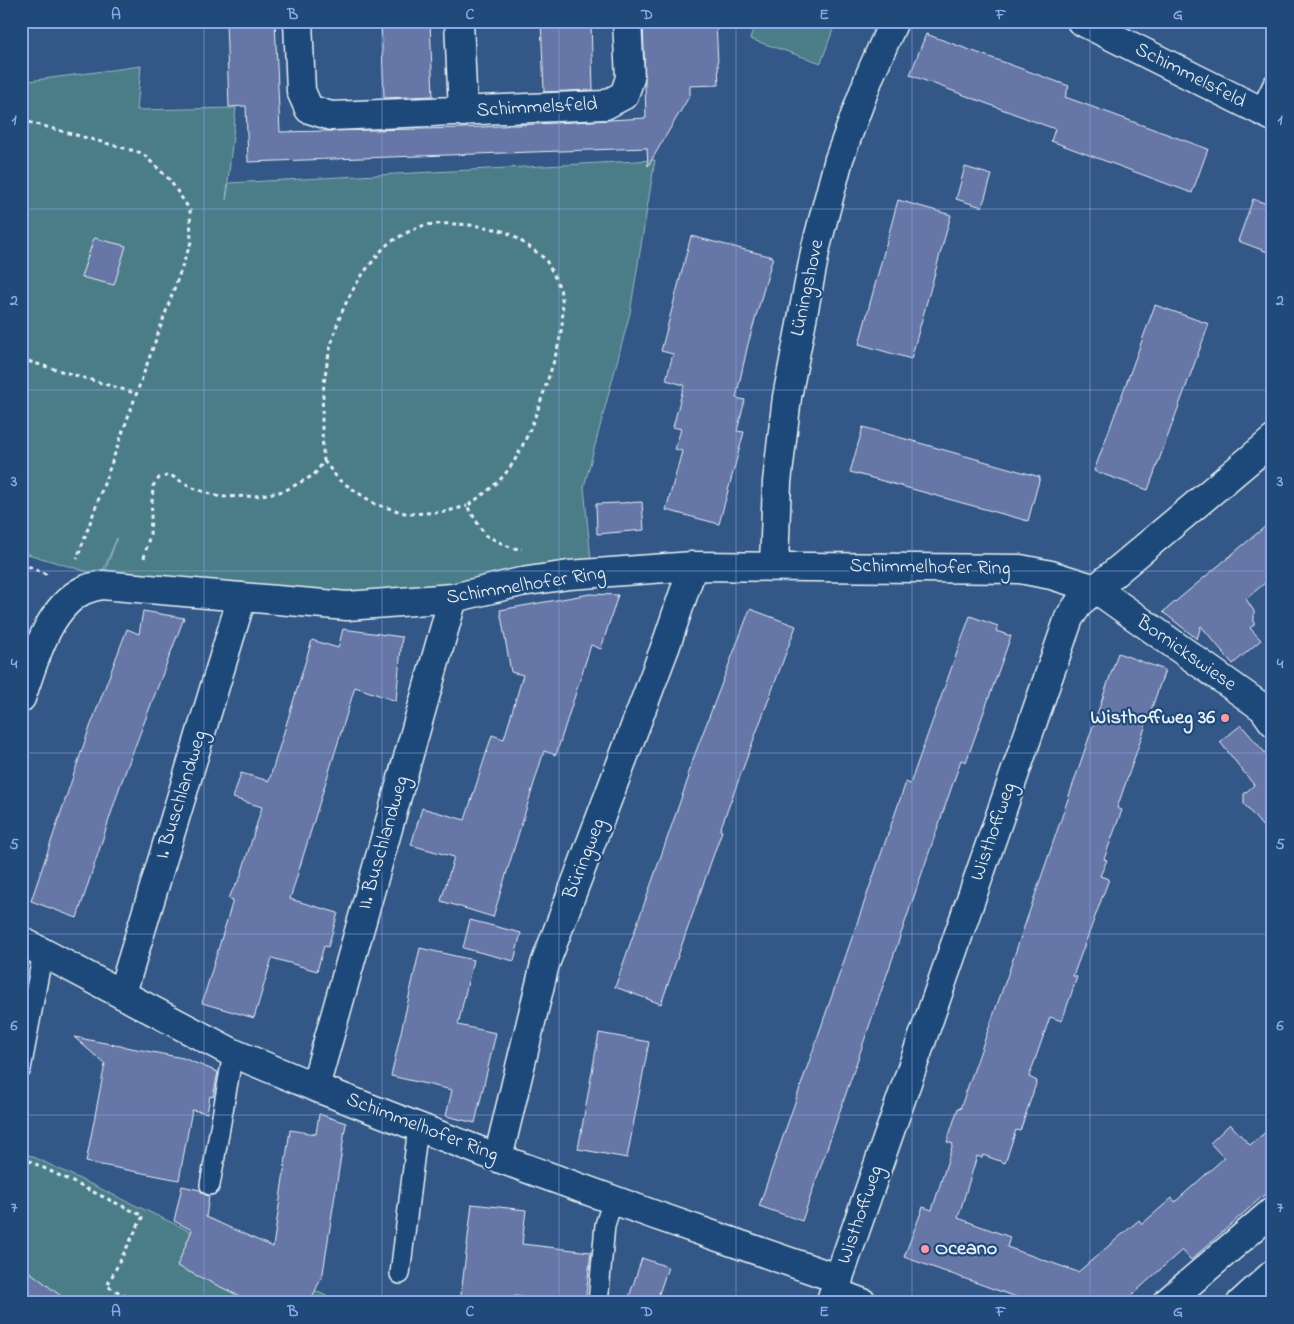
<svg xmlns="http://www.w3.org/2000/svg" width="1294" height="1324" viewBox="0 0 1294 1324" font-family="'Indie Flower',sans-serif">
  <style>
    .green { fill: #4c7d89; stroke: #9ab7c0 }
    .building { fill: #6677a7; stroke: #e8f1f8 }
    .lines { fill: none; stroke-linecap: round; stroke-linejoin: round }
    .lane-casing { stroke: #e8f1f8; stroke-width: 22 }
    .street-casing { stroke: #e8f1f8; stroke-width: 31 }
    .highway-casing { stroke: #e8f1f8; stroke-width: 31 }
    .path { stroke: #e8f1f8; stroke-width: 3; stroke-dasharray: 4 4; stroke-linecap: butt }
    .lane { stroke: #1f4a7a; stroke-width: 19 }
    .street { stroke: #1f4a7a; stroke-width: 28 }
    .highway { stroke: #1f4a7a; stroke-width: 28 }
    .grid { fill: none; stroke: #8da8ea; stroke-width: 1; stroke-opacity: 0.55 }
    .poi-dot { fill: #ff9aa2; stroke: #1f4a7a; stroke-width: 2 }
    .labels { text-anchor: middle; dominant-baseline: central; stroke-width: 4.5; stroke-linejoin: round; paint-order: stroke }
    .street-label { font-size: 20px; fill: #e8f1f8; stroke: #1f4a7a }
    .poi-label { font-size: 20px; font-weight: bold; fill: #e8f1f8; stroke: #1f4a7a; text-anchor: end }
    .neatline { fill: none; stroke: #8da8ea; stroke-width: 2 }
    .grid-label { font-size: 16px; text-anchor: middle; font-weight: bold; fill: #8da8ea }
  </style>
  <rect width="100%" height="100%" fill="#335787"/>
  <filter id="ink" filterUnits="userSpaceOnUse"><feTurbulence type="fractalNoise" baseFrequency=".02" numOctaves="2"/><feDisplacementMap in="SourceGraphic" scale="10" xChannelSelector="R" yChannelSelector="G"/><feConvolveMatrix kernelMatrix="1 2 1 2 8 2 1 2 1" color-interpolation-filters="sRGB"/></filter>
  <g filter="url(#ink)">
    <path class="green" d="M 755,21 L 836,21 L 821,63 L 750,39 Z
      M 141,66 L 137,110 L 236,108 L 226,200 L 229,183 L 655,160 L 630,313 L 584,487 L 592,570 L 346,605 L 103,577 L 117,538 L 101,576 L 21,552 L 21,82 Z
      M 21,1151 L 341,1303 L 21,1303 Z"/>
    <path class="building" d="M 226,21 L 275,21 L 280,132 L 463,128 L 646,118 L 643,21 L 716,21 L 719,85 L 690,86 L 690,95 L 648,166 L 647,148 L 248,162 L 246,106 L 229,107 Z
      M 381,21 L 430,21 L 433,96 L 384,98 Z
      M 541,21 L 591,21 L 593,90 L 544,92 Z
      M 926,34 L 1069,86 L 1065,97 L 1208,149 L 1192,193 L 1051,141 L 1055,129 L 910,75 Z
      M 965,167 L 992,175 L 982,207 L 956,199 Z
      M 1253,199 L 1273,206 L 1273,254 L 1238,241 Z
      M 898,200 L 951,215 L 911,359 L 859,344 Z
      M 691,236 L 773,257 L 748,344 L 736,398 L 745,400 L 737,431 L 744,432 L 719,524 L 666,510 L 682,451 L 675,449 L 681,429 L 673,427 L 684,385 L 666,380 L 673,354 L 661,351 Z
      M 94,238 L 126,246 L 114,285 L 81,277 Z
      M 1155,305 L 1209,324 L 1148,490 L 1094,471 Z
      M 863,427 L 1040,477 L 1028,521 L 850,472 Z
      M 642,502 L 644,530 L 597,534 L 596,504 Z
      M 1273,520 L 1273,576 L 1246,599 L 1254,611 L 1254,625 L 1250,628 L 1261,640 L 1233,664 L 1201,626 L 1197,639 L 1163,612 Z
      M 590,594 L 618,595 L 601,649 L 591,645 L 556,755 L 544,751 L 493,917 L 441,901 L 454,857 L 411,845 L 422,808 L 465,820 L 492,735 L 504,739 L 523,675 L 511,672 L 500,610 Z
      M 750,609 L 796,626 L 720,830 L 722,831 L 661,1004 L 615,987 L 689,776 L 687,775 Z
      M 143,611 L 184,618 L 120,786 L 77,918 L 31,901 L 87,735 L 127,629 L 139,634 Z
      M 970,616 L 998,626 L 996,631 L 1011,636 L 966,762 L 961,760 L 802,1221 L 759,1206 L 906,782 L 910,784 Z
      M 343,629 L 402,637 L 396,701 L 355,687 L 290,899 L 338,913 L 328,947 L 324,946 L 317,971 L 272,958 L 254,1018 L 202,1003 L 233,900 L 228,898 L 240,878 L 262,807 L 233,798 L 241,773 L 269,781 L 312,640 L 338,648 Z
      M 1118,653 L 1165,670 L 1117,808 L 1122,810 L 1104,859 L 1107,860 L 1100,876 L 1109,879 L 1073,976 L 1077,977 L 1062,1021 L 1050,1017 L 1037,1054 L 1029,1077 L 1037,1081 L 1020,1131 L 1016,1130 L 1005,1163 L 983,1155 L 982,1158 L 977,1156 L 958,1218 L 1010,1237 L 1007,1247 L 1078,1272 L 1139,1220 L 1142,1224 L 1172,1198 L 1175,1202 L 1224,1158 L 1210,1143 L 1230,1124 L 1250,1145 L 1273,1126 L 1273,1187 L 1191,1260 L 1182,1250 L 1123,1303 L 1033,1303 L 904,1257 L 923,1207 L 932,1210 L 953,1144 L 947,1142 L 958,1108 L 960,1109 L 1008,974 Z
      M 1241,725 L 1273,762 L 1273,839 L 1244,804 L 1244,794 L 1254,785 L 1220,742 Z
      M 470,920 L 521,933 L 514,961 L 463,948 Z
      M 420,948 L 473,960 L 458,1025 L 496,1033 L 475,1123 L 446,1116 L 452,1090 L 391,1076 Z
      M 599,1033 L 649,1042 L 627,1158 L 578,1149 Z
      M 74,1037 L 183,1058 L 218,1072 L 213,1097 L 210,1096 L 207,1113 L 192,1110 L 179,1180 L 86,1162 L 105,1064 Z
      M 319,1114 L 346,1123 L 323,1273 L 310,1303 L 254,1303 L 177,1266 L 192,1230 L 174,1221 L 182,1186 L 200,1190 L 203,1194 L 209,1196 L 206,1217 L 273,1247 L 290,1130 L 316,1134 Z
      M 472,1204 L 526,1210 L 522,1244 L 591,1252 L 585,1303 L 563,1303 L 515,1296 L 515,1303 L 460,1303 Z
      M 642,1258 L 668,1267 L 656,1303 L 627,1303 Z
      M 21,1265 L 70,1303 L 21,1303 Z"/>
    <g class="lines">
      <defs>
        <path id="lane" d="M 1260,111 L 1273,84
          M 21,1069 L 43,952
          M 210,1185 L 233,1053
          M 400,1274 L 418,1127
          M 598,1303 L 605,1225 L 613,1200"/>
        <path id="street" d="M 298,21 L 301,91 L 309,109 L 331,116 L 605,105 L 624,95 L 630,78 L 627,21
          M 459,21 L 463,112
          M 1081,21 L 1273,117
          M 774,566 L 777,482 L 787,397 L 816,247 L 839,159 L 870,75 L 894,21
          M 21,698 C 34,662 47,608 84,590 C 89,588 96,586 102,585 L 347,606 L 453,598 L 521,582 L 569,575 L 693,566 L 1020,569 L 1051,575 L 1096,589 L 1263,708 L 1273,722
          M 21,941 L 233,1053 L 315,1087 L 498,1158 L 652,1214 L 839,1279
          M 122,993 L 242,597
          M 315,1087 L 453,598
          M 498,1158 L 545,964 L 666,645 L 693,566
          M 834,1292 L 863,1303
          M 830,1303 L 1069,618 L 1080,602 L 1273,440
          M 1166,1303 L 1273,1211"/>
        <path id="highway" d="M 1241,1303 L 1273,1274"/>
      </defs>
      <use href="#lane" class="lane-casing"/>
      <use href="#street" class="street-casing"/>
      <use href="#highway" class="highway-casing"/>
      <path class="path" d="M 21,120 L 142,153 L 169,179 L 190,210 L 191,242 L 77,559
        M 21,359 L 138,394
        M 324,461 L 339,480 L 375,504 L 408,514 L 444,512 L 467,506
        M 144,558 L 150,534 L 153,486 L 159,478 L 170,475 L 193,488 L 220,497 L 256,496 L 284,491 L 314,475 L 324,461 C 317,392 327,315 373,261 C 378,255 383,248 388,244 C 395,239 414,228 422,226 C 441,221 489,225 508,233 C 513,235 541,255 545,259 C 549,265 560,286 561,293 C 567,325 556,355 546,385 C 538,411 522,454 505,474 C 494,487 481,496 467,506 L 485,535 L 512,548 L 522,549
        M 21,563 L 50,576
        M 21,1157 L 143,1216 L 107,1286 L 140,1303"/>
      <use href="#lane" class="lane"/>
      <use href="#street" class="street"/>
      <use href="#highway" class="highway"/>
    </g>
  </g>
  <path class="grid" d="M 204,21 L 204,1303M 382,21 L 382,1303M 559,21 L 559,1303M 736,21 L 736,1303M 912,21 L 912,1303M 1090,21 L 1090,1303M 21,209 L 1273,209M 21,390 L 1273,390M 21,571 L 1273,571M 21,753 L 1273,753M 21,934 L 1273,934M 21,1115 L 1273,1115"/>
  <g class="poi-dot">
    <circle cx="1225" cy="718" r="5"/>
    <circle cx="925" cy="1249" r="5"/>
  </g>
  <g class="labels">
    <g class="street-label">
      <text transform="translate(1190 76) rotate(27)">Schimmelsfeld</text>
      <text transform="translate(537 108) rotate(-3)">Schimmelsfeld</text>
      <text transform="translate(808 288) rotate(-78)">Lüningshove</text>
      <text transform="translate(930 568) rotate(1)">Schimmelhofer Ring</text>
      <text transform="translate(526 586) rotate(-9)">Schimmelhofer Ring</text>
      <text transform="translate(1186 654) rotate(35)">Bornickswiese</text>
      <text transform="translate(182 795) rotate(-73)">I. Buschlandweg</text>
      <text transform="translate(994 832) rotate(-71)">Wisthoffweg</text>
      <text transform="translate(384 843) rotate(-74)">II. Buschlandweg</text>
      <text transform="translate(585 859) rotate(-69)">Büringweg</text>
      <text transform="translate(422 1128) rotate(21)">Schimmelhofer Ring</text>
      <text transform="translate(861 1215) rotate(-71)">Wisthoffweg</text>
    </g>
    <g class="poi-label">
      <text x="1215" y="718">Wisthoffweg 36</text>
      <text x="935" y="1249" text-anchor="start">Oceano</text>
    </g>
  </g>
  <rect width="1294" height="1324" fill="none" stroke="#1f4a7a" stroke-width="55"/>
  <rect x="28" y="28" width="1238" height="1268" class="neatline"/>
  <g class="grid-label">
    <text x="116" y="19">A</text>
    <text x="293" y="19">B</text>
    <text x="470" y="19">C</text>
    <text x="647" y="19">D</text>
    <text x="824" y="19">E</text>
    <text x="1001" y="19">F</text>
    <text x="1178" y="19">G</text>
    <text x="14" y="124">1</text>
    <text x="1280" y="124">1</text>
    <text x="14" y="305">2</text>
    <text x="1280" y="305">2</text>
    <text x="14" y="486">3</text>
    <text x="1280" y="486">3</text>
    <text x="14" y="668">4</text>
    <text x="1280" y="668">4</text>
    <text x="14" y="849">5</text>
    <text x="1280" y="849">5</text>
    <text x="14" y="1030">6</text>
    <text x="1280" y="1030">6</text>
    <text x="14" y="1212">7</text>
    <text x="1280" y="1212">7</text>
    <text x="116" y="1316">A</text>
    <text x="293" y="1316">B</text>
    <text x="470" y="1316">C</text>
    <text x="647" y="1316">D</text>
    <text x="824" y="1316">E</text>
    <text x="1001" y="1316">F</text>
    <text x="1178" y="1316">G</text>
  </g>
</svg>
